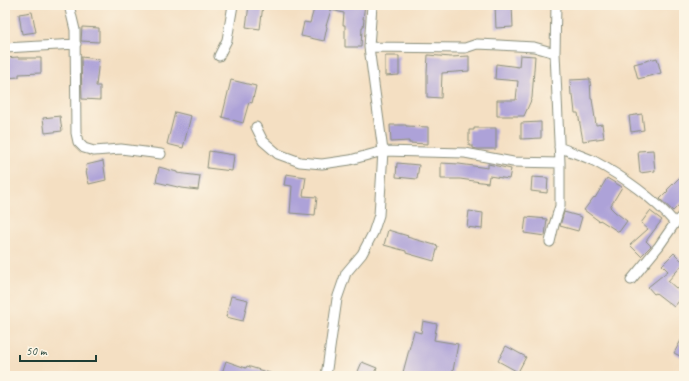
<svg xmlns="http://www.w3.org/2000/svg" width="689" height="381" viewBox="0 0 689 381" font-family="Caveat,sans-serif">
  <style>
    .building { fill: #ada2d8 }
    .lines { fill: none; stroke-linecap: round; stroke-linejoin: round }
    .street-casing { stroke: #8a8e7b; stroke-width: 11 }
    .street { stroke: #fff; stroke-width: 9 }
  </style>
  <rect width="100%" height="100%" fill="#fcf5e5"/>
  <filter id="ink" filterUnits="userSpaceOnUse"><feTurbulence type="fractalNoise" baseFrequency=".025" numOctaves="2"/><feDisplacementMap in="SourceGraphic" scale="8" xChannelSelector="R" yChannelSelector="G"/><feConvolveMatrix kernelMatrix="1 2 1 2 8 2 1 2 1" color-interpolation-filters="sRGB"/></filter>
  <filter id="wash" filterUnits="userSpaceOnUse"><feTurbulence type="fractalNoise" baseFrequency=".012" numOctaves="4" result="noise"/><feDisplacementMap in="SourceGraphic" scale="16" xChannelSelector="R" yChannelSelector="G"/><feGaussianBlur stdDeviation="0.9" result="paint"/><feColorMatrix in="noise" values="0 0 0 0 0 0 0 0 0 0 0 0 0 0 0 0 0 1.4 0 .05"/><feComposite in="paint" operator="in"/></filter>
  <g filter="url(#wash)">
    <rect width="100%" height="100%" fill="#f4dfc2"/>
    <g id="blocks">
      <path class="building" d="M 249,5 L 263,5 L 260,29 L 246,27 Z
        M 315,5 L 365,5 L 363,19 L 364,19 L 363,27 L 362,27 L 361,47 L 345,47 L 345,25 L 343,25 L 344,13 L 331,10 L 326,26 L 327,27 L 324,41 L 301,36 L 304,22 L 310,23 Z
        M 495,5 L 512,5 L 513,27 L 496,28 Z
        M 32,12 L 36,32 L 22,34 L 19,14 Z
        M 82,27 L 99,28 L 99,42 L 81,41 Z
        M 428,55 L 451,57 L 469,56 L 469,71 L 442,73 L 441,98 L 427,97 L 427,72 Z
        M 520,55 L 535,56 L 532,98 L 524,116 L 497,116 L 497,100 L 516,100 L 518,81 L 495,79 L 496,64 L 519,67 Z
        M 385,56 L 399,56 L 399,75 L 385,76 Z
        M 18,57 L 18,58 L 41,58 L 41,73 L 19,74 L 19,77 L 5,78 L 5,58 Z
        M 81,57 L 99,59 L 96,86 L 100,86 L 100,100 L 82,99 Z
        M 657,58 L 661,73 L 638,79 L 634,64 Z
        M 590,79 L 591,99 L 592,99 L 596,125 L 602,124 L 604,138 L 583,141 L 578,113 L 575,113 L 573,95 L 571,95 L 570,80 Z
        M 231,80 L 256,86 L 252,103 L 249,102 L 243,123 L 222,117 Z
        M 175,112 L 191,116 L 183,148 L 167,144 Z
        M 642,114 L 644,130 L 631,132 L 629,116 Z
        M 60,116 L 62,131 L 45,133 L 43,118 Z
        M 541,122 L 541,138 L 521,139 L 521,123 Z
        M 390,125 L 406,125 L 406,126 L 428,127 L 428,144 L 409,143 L 409,141 L 391,142 Z
        M 474,128 L 496,128 L 496,149 L 477,149 L 473,148 L 473,146 L 469,146 L 469,130 L 474,130 Z
        M 653,150 L 655,171 L 640,173 L 638,151 Z
        M 209,151 L 234,155 L 232,171 L 207,168 Z
        M 103,161 L 106,180 L 89,184 L 86,171 L 87,171 L 86,165 Z
        M 397,163 L 419,165 L 417,179 L 396,177 Z
        M 441,163 L 459,164 L 488,168 L 488,164 L 511,169 L 509,179 L 489,176 L 488,183 L 460,179 L 441,179 Z
        M 159,167 L 177,172 L 177,173 L 200,176 L 198,190 L 182,188 L 156,182 Z
        M 684,173 L 684,200 L 673,211 L 660,199 L 668,191 L 667,190 Z
        M 286,174 L 306,177 L 303,196 L 317,197 L 315,215 L 290,213 L 292,186 L 284,185 Z
        M 532,177 L 548,178 L 547,193 L 531,191 Z
        M 607,178 L 622,187 L 610,207 L 615,212 L 627,221 L 619,232 L 600,220 L 599,221 L 584,210 L 594,197 L 595,198 Z
        M 469,211 L 483,213 L 482,229 L 467,227 Z
        M 650,211 L 662,220 L 646,241 L 651,246 L 641,256 L 630,245 L 648,229 L 641,223 Z
        M 564,212 L 582,217 L 578,231 L 560,226 Z
        M 526,217 L 547,219 L 545,236 L 524,233 Z
        M 388,230 L 408,236 L 407,237 L 438,246 L 434,261 L 406,253 L 406,251 L 384,245 Z
        M 674,253 L 684,263 L 668,281 L 684,295 L 674,307 L 656,293 L 654,294 L 648,287 L 668,271 L 662,265 Z
        M 231,296 L 248,300 L 243,321 L 226,317 Z
        M 423,321 L 437,324 L 434,340 L 458,344 L 452,376 L 402,376 L 414,331 L 421,333 Z
        M 684,335 L 684,358 L 674,353 Z
        M 506,346 L 526,357 L 518,372 L 498,361 Z
        M 226,361 L 246,368 L 247,366 L 273,374 L 273,376 L 221,376 Z
        M 362,362 L 377,368 L 374,376 L 356,376 Z"/>
    </g>
  </g>
  <g filter="url(#ink)">
    <use href="#blocks" fill-opacity="0" stroke="#8a8e7b" stroke-width="1"/>
    <g class="lines">
      <defs>
        <path id="street" d="M 69,5 L 75,30 L 76,133 L 78,142 L 84,148 L 94,151 L 121,149 L 161,154
          M 369,47 L 465,48 L 477,44 L 499,45 L 534,47 L 555,53
          M 5,48 L 76,44
          M 219,56 L 227,40 L 233,5
          M 256,127 L 263,141 L 278,154 L 300,162 L 322,164 L 350,160 L 383,151 L 465,153 L 513,162 L 560,163
          M 559,147 C 571,152 583,156 594,161 C 622,176 655,199 675,223
          M 550,242 L 554,225 L 560,206 L 560,163 L 555,53 L 556,5
          M 631,280 L 659,246 L 675,223 L 684,214
          M 326,376 L 337,299 L 346,273 L 362,254 L 373,233 L 379,215 L 383,151 L 369,47 L 372,5"/>
      </defs>
      <use href="#street" class="street-casing"/>
      <use href="#street" class="street"/>
    </g>
  </g>
  <rect width="689" height="381" fill="none" stroke="#fcf5e5" stroke-width="20"/>
  <path d="M20 355v6h76v-6" fill="none" stroke="#1f3d34" stroke-width="2"/>
  <text x="26" y="355" font-size="12" fill="#1f3d34" stroke="#fcf5e5" stroke-width="3" paint-order="stroke">50 m</text>
</svg>
